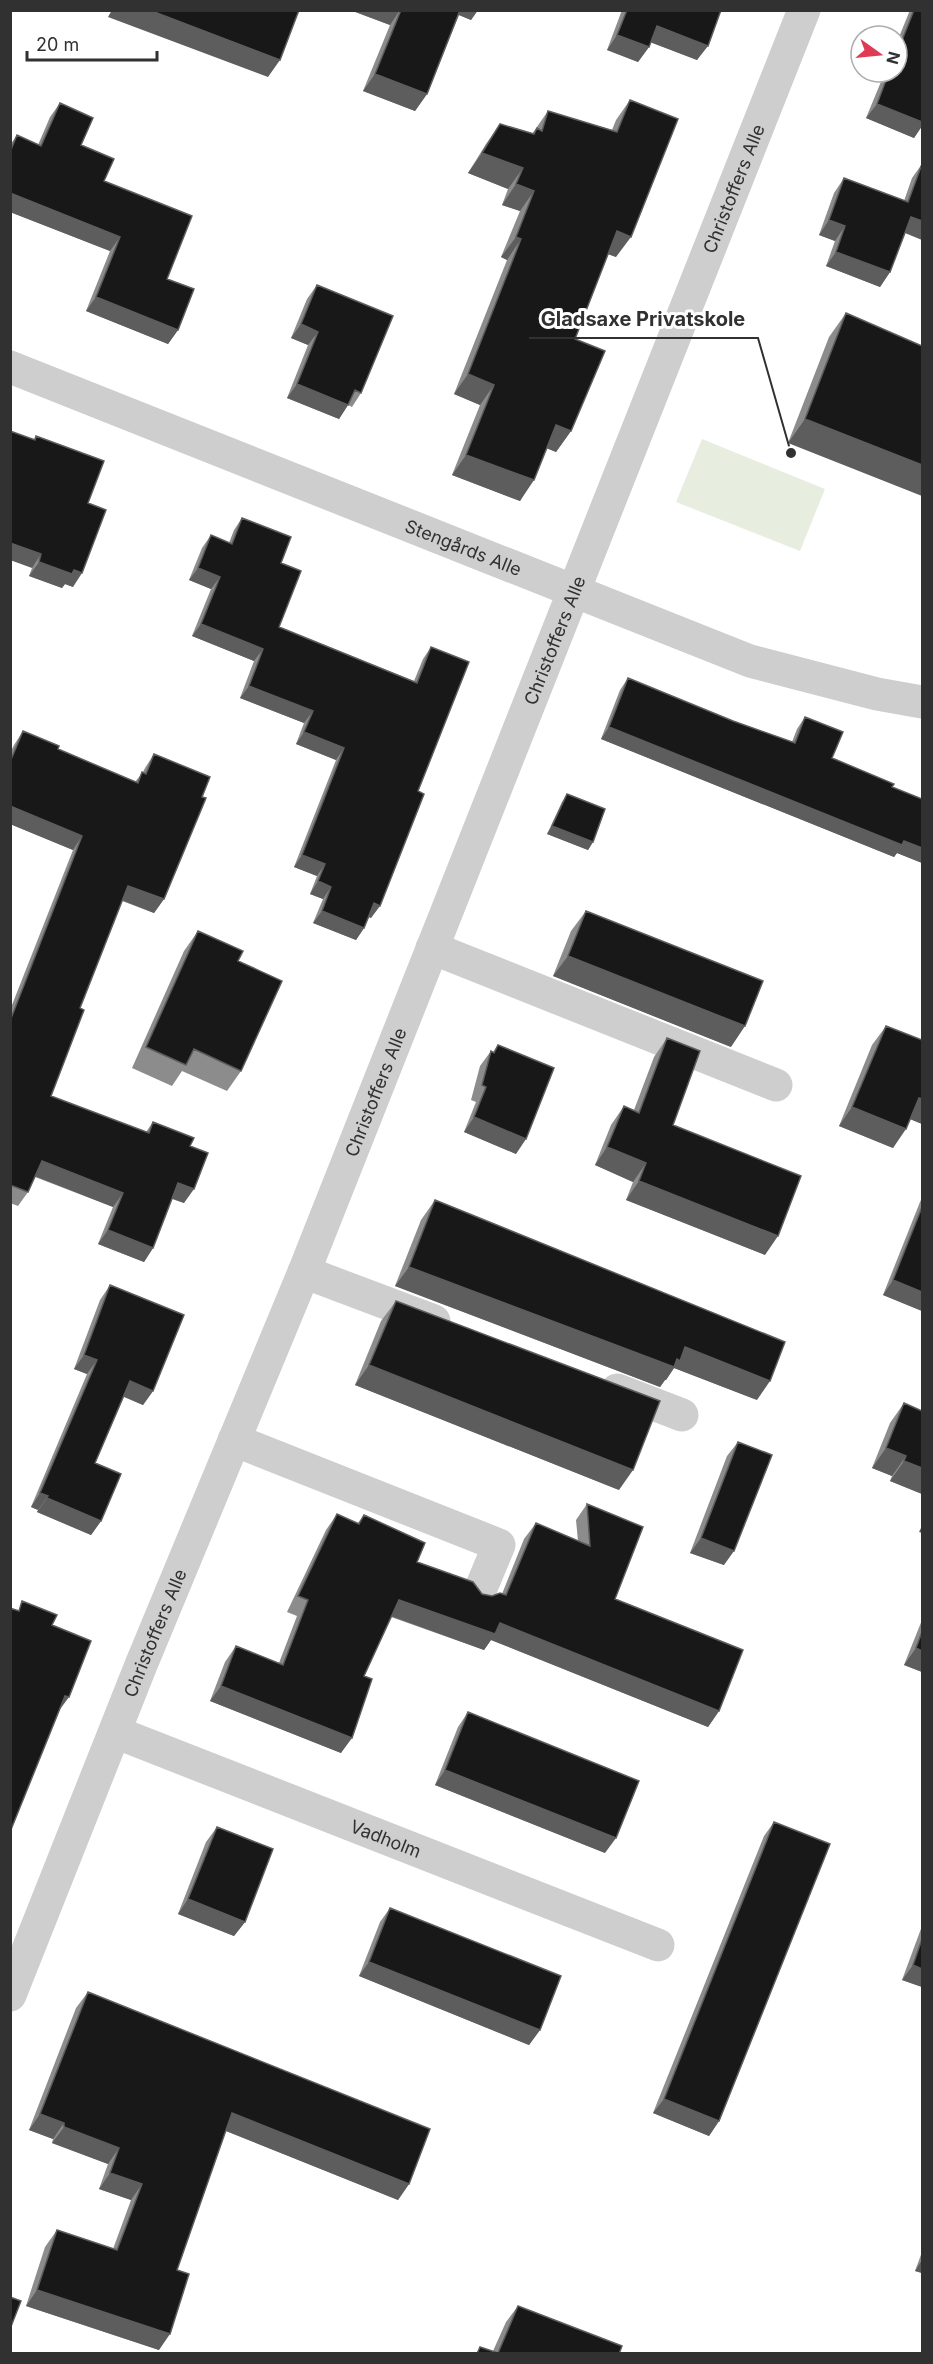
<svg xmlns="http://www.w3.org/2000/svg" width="933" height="2364" viewBox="0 0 933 2364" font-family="Inter,sans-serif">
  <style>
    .green { fill: #e7eddf }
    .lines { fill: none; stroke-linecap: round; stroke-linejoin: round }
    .minor { stroke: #cecece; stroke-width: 33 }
    .wall { fill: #8c8c8c }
    .shaded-wall { fill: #5d5d5d }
    .building { fill: #181818; stroke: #5d5d5d; stroke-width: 1.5 }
    .labels { text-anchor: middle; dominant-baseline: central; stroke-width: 6; stroke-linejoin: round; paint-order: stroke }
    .street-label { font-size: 18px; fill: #313131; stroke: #fff }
    .leader { fill: none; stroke: #313131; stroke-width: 2 }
    .callout-dot { fill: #313131; stroke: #fff; stroke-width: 2 }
    .callout-label { font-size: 20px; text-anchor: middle; font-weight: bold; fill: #313131; stroke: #fff; stroke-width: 6; stroke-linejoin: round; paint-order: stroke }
  </style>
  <rect width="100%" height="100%" fill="#fff"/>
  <path class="green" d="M 702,439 L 825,489 L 800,551 L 676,502 Z"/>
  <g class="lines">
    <g class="minor">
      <path id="s1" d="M 10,367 L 750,661 L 877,694 L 922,702"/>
      <path d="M 432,948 L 776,1085"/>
      <path d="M 304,1272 L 434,1321"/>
      <path d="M 617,1390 L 682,1415"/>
      <path d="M 234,1440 L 499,1545 L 479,1593"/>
      <path id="s2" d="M 115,1732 L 658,1945"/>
      <path id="s3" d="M 10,1995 L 141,1665 L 304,1272 L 804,10"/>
    </g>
  </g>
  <path class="wall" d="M 350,10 L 478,10 L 471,20 L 459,15 L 427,94 L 415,111 L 363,91 L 390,25 Z
    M 622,10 L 721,10 L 697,60 L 651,42 L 649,47 L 638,62 L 607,50 Z
    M 910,10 L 922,10 L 922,126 L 914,138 L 866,118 L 885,72 L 897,72 L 897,42 Z
    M 630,100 L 616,257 L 608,254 L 575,339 L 571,431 L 556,452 L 547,448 L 520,501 L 452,475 L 480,405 L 454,394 L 507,260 L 501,257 L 520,211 L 502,205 L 508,189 L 468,173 L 486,144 L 500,124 L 532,134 L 548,111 L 612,130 L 616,120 Z
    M 60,103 L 81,145 L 167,279 L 178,330 L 168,344 L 86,311 L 110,251 L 10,212 L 10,145 L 17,135 L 38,145 L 50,117 Z
    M 922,164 L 905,233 L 890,272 L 880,287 L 826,266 L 835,241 L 819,235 L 834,193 L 844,178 L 904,201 L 912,178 Z
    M 317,285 L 361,393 L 352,407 L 348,405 L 339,419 L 287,398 L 308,345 L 291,338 L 307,299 Z
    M 846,313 L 922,346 L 788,443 L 829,337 Z
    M 36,436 L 88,503 L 73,587 L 65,584 L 62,588 L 29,576 L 32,568 L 34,439 Z
    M 242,518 L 281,563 L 279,627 L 414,681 L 423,659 L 431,647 L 418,791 L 371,918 L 369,917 L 364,928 L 356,940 L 313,923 L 323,899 L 310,894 L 317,876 L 294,867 L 336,760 L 296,744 L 304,723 L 240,698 L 254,661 L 192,636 L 211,589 L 189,580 L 202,548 L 211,535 L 229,543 L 234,530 Z
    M 628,678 L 733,721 L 792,742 L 797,729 L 805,717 L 832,758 L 892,787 L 922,799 L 922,863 L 897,853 L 894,857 L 601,739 L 620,690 Z
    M 23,731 L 58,749 L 135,782 L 143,772 L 145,768 L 154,754 L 202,797 L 164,899 L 154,913 L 122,901 L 80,1008 L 51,1096 L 146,1132 L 153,1122 L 190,1146 L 184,1203 L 172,1199 L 153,1248 L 144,1262 L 98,1244 L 113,1207 L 35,1177 L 28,1192 L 18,1206 L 10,1203 L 10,1010 L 73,850 L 10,824 L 10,753 L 14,745 Z
    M 567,794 L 593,842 L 588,850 L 547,834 L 562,802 Z
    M 586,911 L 731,1047 L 553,976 L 571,931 Z
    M 198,931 L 238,961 L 241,1071 L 227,1091 L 182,1071 L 172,1086 L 132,1068 L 184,951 Z
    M 886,1026 L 922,1040 L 922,1124 L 910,1119 L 893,1148 L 839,1126 L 872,1045 Z
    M 667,1038 L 673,1125 L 765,1255 L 626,1200 L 633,1182 L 595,1165 L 611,1125 L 624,1106 L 634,1110 L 654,1057 Z
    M 498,1045 L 516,1154 L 464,1132 L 476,1102 L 471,1100 L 480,1066 L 491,1051 L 493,1052 Z
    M 922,1198 L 922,1311 L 883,1295 L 920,1202 Z
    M 435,1200 L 757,1400 L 674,1368 L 666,1380 L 665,1380 L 660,1387 L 395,1286 L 421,1220 Z
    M 110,1285 L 153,1391 L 143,1405 L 124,1397 L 95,1463 L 101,1521 L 91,1535 L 37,1512 L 38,1510 L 31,1507 L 87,1374 L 74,1369 L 100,1300 Z
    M 396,1301 L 619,1490 L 355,1385 L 381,1321 Z
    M 904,1403 L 922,1494 L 890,1481 L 892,1476 L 872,1468 L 890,1423 Z
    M 738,1442 L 724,1565 L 690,1553 L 727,1456 Z
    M 587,1504 L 615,1599 L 719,1711 L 708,1727 L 491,1640 L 484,1650 L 391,1617 L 364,1676 L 341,1753 L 210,1701 L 225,1662 L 236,1646 L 279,1663 L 297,1616 L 287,1612 L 326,1530 L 337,1514 L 358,1523 L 364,1515 L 417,1562 L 482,1594 L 492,1596 L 502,1594 L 524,1539 L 536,1523 L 578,1541 L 576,1520 Z
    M 922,1620 L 922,1672 L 904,1665 Z
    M 468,1712 L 605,1853 L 435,1785 L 458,1727 Z
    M 774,1822 L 719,2121 L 709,2136 L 653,2113 L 764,1836 Z
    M 217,1827 L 245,1922 L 234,1936 L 178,1914 L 206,1842 Z
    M 390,1908 L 540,2030 L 529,2045 L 359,1976 L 380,1922 Z
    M 922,1926 L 922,1987 L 902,1980 Z
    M 88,1992 L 409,2184 L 398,2200 L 226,2131 L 177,2270 L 159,2350 L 26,2306 L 45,2247 L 57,2230 L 113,2249 L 131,2200 L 99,2189 L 108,2164 L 52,2143 L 53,2139 L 29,2130 L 76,2008 Z
    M 922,2252 L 922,2273 L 915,2271 Z
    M 518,2306 L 619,2354 L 476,2354 L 480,2347 L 493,2351 L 506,2322 Z"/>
  <path class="shaded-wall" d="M 112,10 L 149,10 L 280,60 L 268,77 L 108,17 Z
    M 350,10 L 400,10 L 390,25 Z
    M 456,10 L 478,10 L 471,20 L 454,13 Z
    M 657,26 L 708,46 L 697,60 L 647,41 Z
    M 617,35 L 649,47 L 638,62 L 607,50 Z
    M 375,74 L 427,94 L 415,111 L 363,91 Z
    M 877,104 L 922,122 L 922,126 L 914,138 L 866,118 Z
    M 482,153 L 523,168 L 508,189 L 468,173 Z
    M 516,184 L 534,191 L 520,211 L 502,205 Z
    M 10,193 L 120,237 L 110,251 L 10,212 Z
    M 911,217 L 922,221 L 922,240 L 900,231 Z
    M 829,220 L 845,226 L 835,241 L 819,235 Z
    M 617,231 L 631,237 L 616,257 L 602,252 Z
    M 516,237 L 521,239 L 507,260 L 501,257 Z
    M 836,252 L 890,272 L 880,287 L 826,266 Z
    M 96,297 L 178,330 L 168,344 L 86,311 Z
    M 301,324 L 318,332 L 308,345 L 291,338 Z
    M 468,374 L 494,385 L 480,405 L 454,394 Z
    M 297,384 L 348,405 L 339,419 L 287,398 Z
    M 805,419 L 922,465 L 922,496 L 788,443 Z
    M 556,425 L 571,431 L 556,452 L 541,446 Z
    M 466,455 L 534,480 L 520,501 L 452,475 Z
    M 10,543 L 41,554 L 32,568 L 10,560 Z
    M 39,562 L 74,570 L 82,573 L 73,587 L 65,584 L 62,588 L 29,576 Z
    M 198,568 L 220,577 L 211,589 L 189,580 Z
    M 201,624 L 263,649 L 254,661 L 192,636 Z
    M 249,686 L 313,711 L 304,723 L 240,698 Z
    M 609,727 L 922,848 L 922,863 L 897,853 L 894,857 L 601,739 Z
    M 304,732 L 344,748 L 336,760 L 296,744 Z
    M 10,806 L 82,836 L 73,850 L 10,824 Z
    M 552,826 L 593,842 L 588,850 L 547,834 Z
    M 302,855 L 325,864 L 317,876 L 294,867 Z
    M 318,881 L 331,887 L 323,899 L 310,894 Z
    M 128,886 L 164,899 L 154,913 L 119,899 Z
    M 374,903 L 380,906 L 371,918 L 365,915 Z
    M 322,911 L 364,928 L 356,940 L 313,923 Z
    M 568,956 L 745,1026 L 731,1047 L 553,976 Z
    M 919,1098 L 922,1099 L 922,1124 L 905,1117 Z
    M 852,1107 L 906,1129 L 893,1148 L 839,1126 Z
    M 474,1117 L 526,1139 L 516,1154 L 464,1132 Z
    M 607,1147 L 646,1163 L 633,1182 L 595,1165 Z
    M 42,1161 L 123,1193 L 113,1207 L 32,1175 Z
    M 639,1181 L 778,1236 L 765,1255 L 626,1200 Z
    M 178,1183 L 194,1189 L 184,1203 L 168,1197 Z
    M 108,1230 L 153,1248 L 144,1262 L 98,1244 Z
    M 409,1267 L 685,1347 L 770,1381 L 757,1400 L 674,1368 L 666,1380 L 665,1380 L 660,1387 L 395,1286 Z
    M 893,1280 L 922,1292 L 922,1311 L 883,1295 Z
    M 84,1355 L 97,1360 L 87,1374 L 74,1369 Z
    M 369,1365 L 633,1470 L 619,1490 L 355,1385 Z
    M 130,1381 L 153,1391 L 143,1405 L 120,1395 Z
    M 886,1448 L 906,1456 L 892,1476 L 872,1468 Z
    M 904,1461 L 922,1468 L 922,1494 L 890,1481 Z
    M 40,1493 L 48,1496 L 38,1510 L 31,1507 Z
    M 47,1498 L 101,1521 L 91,1535 L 37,1512 Z
    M 922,1526 L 922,1533 L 919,1532 Z
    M 701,1538 L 734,1551 L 724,1565 L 690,1553 Z
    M 399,1600 L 500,1623 L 719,1711 L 708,1727 L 491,1640 L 484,1650 L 388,1615 Z
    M 916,1648 L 922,1651 L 922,1672 L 904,1665 Z
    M 221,1686 L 352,1738 L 341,1753 L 210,1701 Z
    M 65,1696 L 69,1697 L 58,1712 Z
    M 445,1770 L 616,1838 L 605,1853 L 435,1785 Z
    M 188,1899 L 245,1922 L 234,1936 L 178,1914 Z
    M 369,1962 L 540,2030 L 529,2045 L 359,1976 Z
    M 913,1965 L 922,1969 L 922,1987 L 902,1980 Z
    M 664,2099 L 719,2121 L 709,2136 L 653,2113 Z
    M 232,2113 L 409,2184 L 398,2200 L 221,2129 Z
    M 40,2114 L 64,2123 L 53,2139 L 29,2130 Z
    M 64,2127 L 119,2148 L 108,2164 L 52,2143 Z
    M 110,2173 L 142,2184 L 131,2200 L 99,2189 Z
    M 922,2260 L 922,2273 L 915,2271 Z
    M 37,2290 L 170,2334 L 159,2350 L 26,2306 Z"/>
  <path class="building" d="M 149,10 L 299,10 L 280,60 Z
    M 401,10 L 460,10 L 427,94 L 375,74 Z
    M 627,10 L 721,10 L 708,46 L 657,26 L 649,47 L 617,35 Z
    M 914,10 L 922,10 L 922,122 L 877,104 L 889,72 L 897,72 L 897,53 Z
    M 630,100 L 678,119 L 631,237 L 617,231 L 575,339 L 605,351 L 571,431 L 556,425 L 534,480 L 466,455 L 494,385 L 468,374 L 521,239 L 516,237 L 534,191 L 516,184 L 523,168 L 482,153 L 500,124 L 534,134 L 537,128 L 542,131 L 548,111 L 617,132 Z
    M 60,103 L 93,118 L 81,145 L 114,159 L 104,181 L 192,216 L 167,279 L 194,289 L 178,330 L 96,297 L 120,237 L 10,193 L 10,152 L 17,135 L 41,146 Z
    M 922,164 L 922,221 L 911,217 L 890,272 L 836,252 L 845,226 L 829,220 L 844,178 L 908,202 Z
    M 317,285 L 393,316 L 361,393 L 355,390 L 348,405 L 297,384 L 318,332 L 301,324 Z
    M 846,313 L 922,346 L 922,465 L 805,419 Z
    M 10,431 L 35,440 L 36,436 L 104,461 L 88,503 L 106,510 L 82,573 L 74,570 L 72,574 L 39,562 L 41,554 L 10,543 Z
    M 242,518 L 291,537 L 281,563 L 301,571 L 279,627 L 417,683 L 431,647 L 469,662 L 418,791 L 424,794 L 380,906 L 374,903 L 364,928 L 322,911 L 331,887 L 318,881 L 325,864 L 302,855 L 344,748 L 304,732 L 313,711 L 249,686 L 263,649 L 201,624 L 220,577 L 198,568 L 211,535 L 232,544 Z
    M 628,678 L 733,721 L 795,743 L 805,717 L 843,732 L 832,758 L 894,784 L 892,787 L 922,799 L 922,848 L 904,841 L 902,845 L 609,727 Z
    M 23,731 L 59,746 L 58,749 L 138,783 L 142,772 L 146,774 L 154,754 L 210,777 L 202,797 L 206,798 L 164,899 L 128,886 L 80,1008 L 84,1010 L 51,1096 L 149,1133 L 153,1122 L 194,1138 L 190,1146 L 208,1153 L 194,1189 L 178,1183 L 153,1248 L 108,1230 L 123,1193 L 42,1161 L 28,1192 L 10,1185 L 10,1021 L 82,836 L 10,806 L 10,762 Z
    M 567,794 L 605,809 L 593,842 L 552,826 Z
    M 586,911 L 763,981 L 745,1026 L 568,956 Z
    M 198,931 L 243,951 L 238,961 L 282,981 L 241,1071 L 194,1049 L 186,1065 L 146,1047 Z
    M 886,1026 L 922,1040 L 922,1099 L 919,1098 L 906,1129 L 852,1107 Z
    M 667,1038 L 700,1051 L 673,1125 L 801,1176 L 778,1236 L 639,1181 L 646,1163 L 607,1147 L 624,1106 L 639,1113 Z
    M 498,1045 L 554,1068 L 526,1139 L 474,1117 L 486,1087 L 482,1085 L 491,1051 L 494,1053 Z
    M 435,1200 L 785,1342 L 770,1381 L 685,1347 L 680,1361 L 677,1359 L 674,1367 L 409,1267 Z
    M 922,1207 L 922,1292 L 893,1280 Z
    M 110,1285 L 184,1315 L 153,1391 L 130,1381 L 95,1463 L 121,1474 L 101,1521 L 47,1498 L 48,1496 L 40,1493 L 97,1360 L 84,1355 Z
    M 396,1301 L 660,1401 L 633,1470 L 369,1365 Z
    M 904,1403 L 922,1411 L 922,1468 L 904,1461 L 906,1456 L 886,1448 Z
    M 738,1442 L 772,1455 L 734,1551 L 701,1538 Z
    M 587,1504 L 643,1527 L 615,1599 L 743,1650 L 719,1711 L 500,1623 L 495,1634 L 399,1600 L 364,1676 L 372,1679 L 352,1738 L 221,1686 L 236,1646 L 283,1665 L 308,1600 L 298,1596 L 337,1514 L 359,1524 L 364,1515 L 425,1543 L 417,1562 L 473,1582 L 482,1594 L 492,1596 L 500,1593 L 506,1595 L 536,1523 L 590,1546 Z
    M 22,1601 L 57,1615 L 52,1625 L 91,1641 L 69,1697 L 65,1696 L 10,1832 L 10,1608 L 19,1611 Z
    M 922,1632 L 922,1651 L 916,1648 Z
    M 468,1712 L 639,1781 L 616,1838 L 445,1770 Z
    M 774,1822 L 830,1844 L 719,2121 L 664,2099 Z
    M 217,1827 L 273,1849 L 245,1922 L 188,1899 Z
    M 390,1908 L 561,1976 L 540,2030 L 369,1962 Z
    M 922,1939 L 922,1969 L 913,1965 Z
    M 88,1992 L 430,2129 L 409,2184 L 232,2113 L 177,2270 L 189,2274 L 170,2334 L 37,2290 L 57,2230 L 117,2250 L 142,2184 L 110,2173 L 119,2148 L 64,2127 L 64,2123 L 40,2114 Z
    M 10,2297 L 21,2301 L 10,2329 Z
    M 518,2306 L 622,2346 L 619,2354 L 477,2354 L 480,2347 L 498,2353 Z"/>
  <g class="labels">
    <g class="street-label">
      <text stroke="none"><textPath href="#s3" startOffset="1946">Christoffers Alle</textPath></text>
      <text stroke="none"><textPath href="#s1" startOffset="488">Stengårds Alle</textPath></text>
      <text stroke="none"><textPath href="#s3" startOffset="1460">Christoffers Alle</textPath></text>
      <text stroke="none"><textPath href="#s3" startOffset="974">Christoffers Alle</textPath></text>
      <text stroke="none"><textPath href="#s3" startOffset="390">Christoffers Alle</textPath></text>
      <text stroke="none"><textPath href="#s2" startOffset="291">Vadholm</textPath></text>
    </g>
  </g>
  <path class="leader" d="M791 453L758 338H529"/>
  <circle class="callout-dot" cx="791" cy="453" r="6"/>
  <g class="callout-label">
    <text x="643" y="326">Gladsaxe Privatskole</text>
  </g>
  <rect width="933" height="2364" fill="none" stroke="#313131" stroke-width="24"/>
  <g transform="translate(879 54) rotate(105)"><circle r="28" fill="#ffffff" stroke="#adadad" stroke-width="1.5"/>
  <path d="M0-4.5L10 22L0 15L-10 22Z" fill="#df3b52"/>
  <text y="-9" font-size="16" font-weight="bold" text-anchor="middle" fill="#313131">N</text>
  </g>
  <path d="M27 51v9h130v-9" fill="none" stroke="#313131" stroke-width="3"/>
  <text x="36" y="51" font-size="18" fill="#313131" stroke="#ffffff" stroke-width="4.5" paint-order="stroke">20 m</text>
</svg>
